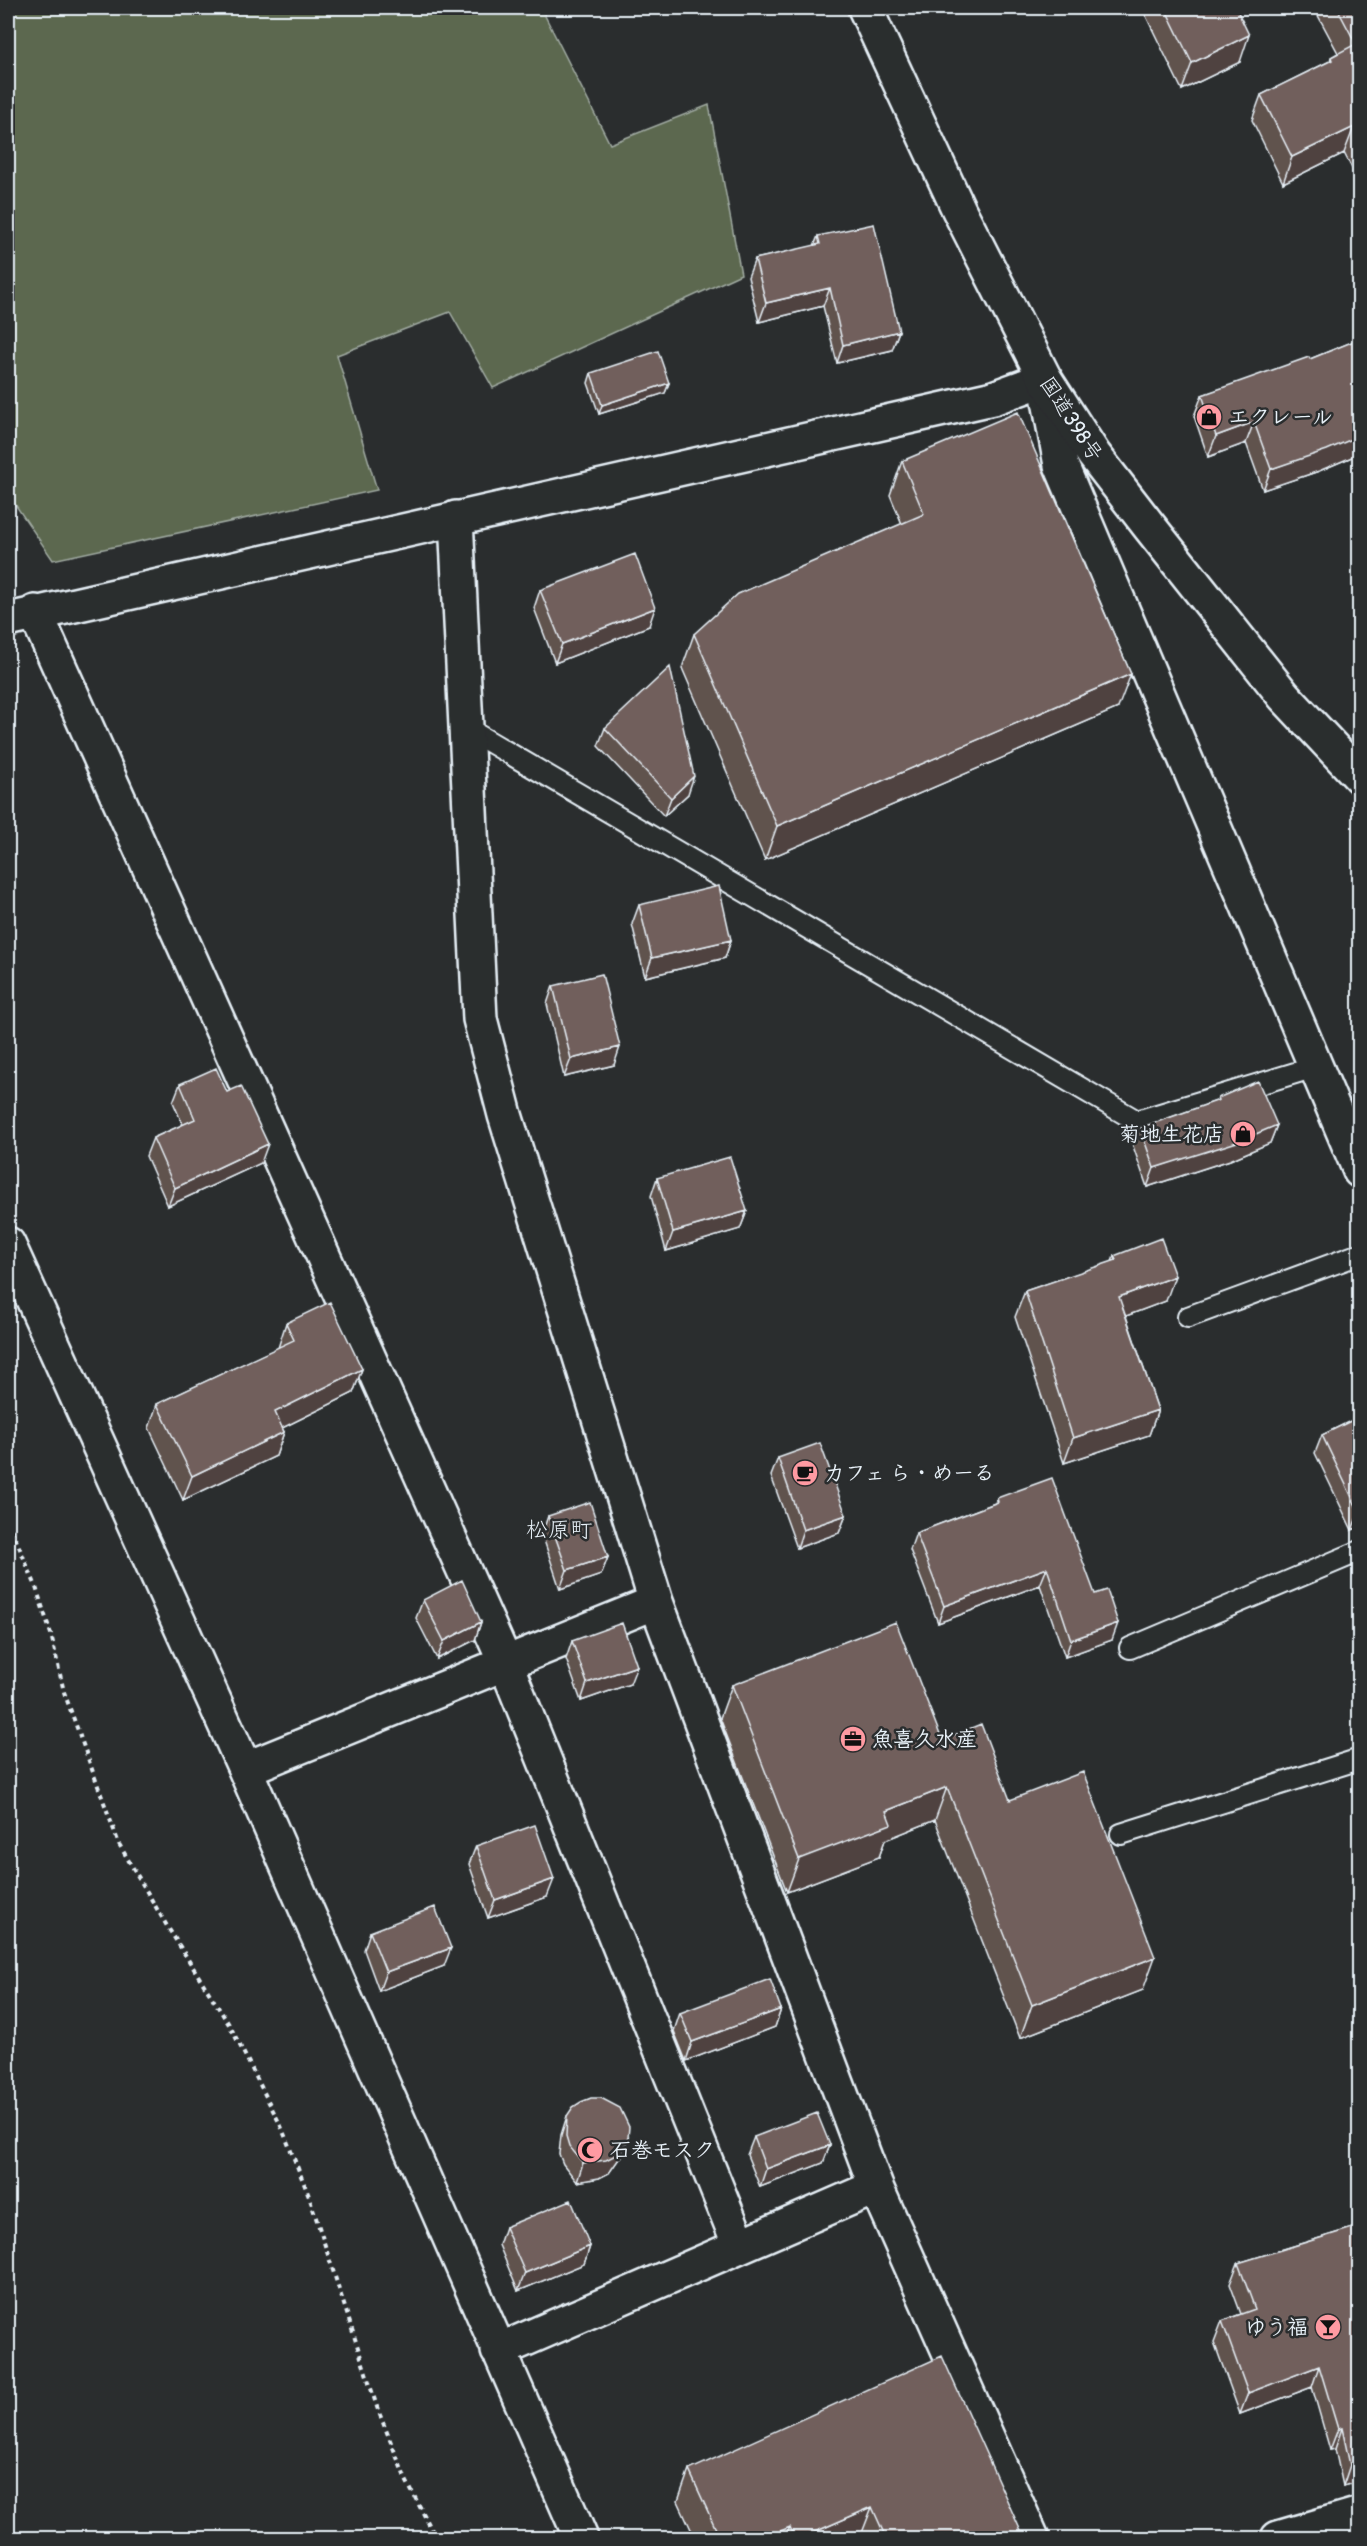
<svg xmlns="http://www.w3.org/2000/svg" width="1367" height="2546" viewBox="0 0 1367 2546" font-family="Pangolin,'Klee One',sans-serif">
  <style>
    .green { fill: #5c684f; stroke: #a2aca4; stroke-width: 1.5 }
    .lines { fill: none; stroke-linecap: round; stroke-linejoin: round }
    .lane-casing { stroke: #e8f1f8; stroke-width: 24 }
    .street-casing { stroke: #e8f1f8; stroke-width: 38 }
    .highway-casing { stroke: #e8f1f8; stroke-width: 38 }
    .path { stroke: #e8f1f8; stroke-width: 4; stroke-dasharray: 4.5 4.5; stroke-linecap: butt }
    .lane { stroke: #2a2d2e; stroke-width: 20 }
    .street { stroke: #2a2d2e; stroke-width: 33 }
    .highway { stroke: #2a2d2e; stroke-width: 33 }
    .wall { fill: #61524e; stroke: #e8f1f8; stroke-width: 1.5 }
    .shaded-wall { fill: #4f4240; stroke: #e8f1f8; stroke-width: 1.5 }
    .building { fill: #715f5b; stroke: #e8f1f8; stroke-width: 1.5 }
    .labels { text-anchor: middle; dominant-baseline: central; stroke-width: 5; stroke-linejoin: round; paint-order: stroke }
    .poi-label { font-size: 21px; font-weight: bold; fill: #e8f1f8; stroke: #2a2d2e; text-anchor: start }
    .street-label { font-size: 21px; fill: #e8f1f8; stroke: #2a2d2e }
    .neighbourhood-label { font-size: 22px; fill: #e8f1f8; stroke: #2a2d2e }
  </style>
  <rect width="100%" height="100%" fill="#2a2d2e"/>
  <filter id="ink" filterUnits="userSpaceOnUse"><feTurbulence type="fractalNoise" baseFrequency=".0167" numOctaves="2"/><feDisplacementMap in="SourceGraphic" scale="12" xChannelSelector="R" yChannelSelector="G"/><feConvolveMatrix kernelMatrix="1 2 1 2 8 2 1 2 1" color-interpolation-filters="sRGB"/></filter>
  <g filter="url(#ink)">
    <path class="green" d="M 8,8 L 541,8 L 610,144 L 709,105 L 741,274 L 493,388 L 450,312 L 337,355 L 377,490 L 53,560 L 8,494 Z"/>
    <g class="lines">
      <defs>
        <path id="lane" d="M 466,728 L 1137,1121 L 1315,1067
          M 1188,1317 L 1360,1254
          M 1130,1648 L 1360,1551
          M 1121,1834 L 1360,1759"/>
        <path id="street" d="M 456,518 L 480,1019 L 505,1115 L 656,1602 L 876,2187 L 1032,2538
          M 35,612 L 505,1662 L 740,2246
          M 8,620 L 993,398 L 1045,379 L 1061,465 L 1360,1171
          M 8,1244 L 245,1769 L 581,2538
          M 245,1769 L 656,1602
          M 498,2351 L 876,2187
          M 1278,2538 L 1360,2514"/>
        <path id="highway" d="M 865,8 L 959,210 L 1045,379 L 1094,455 L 1149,526 L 1284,696 L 1360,777"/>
      </defs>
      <use href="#lane" class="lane-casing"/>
      <use href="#street" class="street-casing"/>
      <use href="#highway" class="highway-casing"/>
      <path class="path" d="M 8,1521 L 35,1584 L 51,1634 L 64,1692 L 119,1844 L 167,1926 L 230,2026 L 281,2126 L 309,2196 L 378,2410 L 406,2480 L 436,2538"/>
      <use href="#lane" class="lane"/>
      <use href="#street" class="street"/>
      <use href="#highway" class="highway"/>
    </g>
    <path class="wall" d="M 1142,8 L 1236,8 L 1240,62 L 1182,90 Z
      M 1314,8 L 1359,8 L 1359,182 L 1344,153 L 1283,183 L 1252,120 L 1261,95 L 1330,61 L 1331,57 L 1338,53 Z
      M 818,236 L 899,331 L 892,350 L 837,363 L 823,306 L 759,322 L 748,277 L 755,259 L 814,246 Z
      M 1359,339 L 1359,454 L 1319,471 L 1263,490 L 1246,443 L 1208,457 L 1194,416 L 1202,395 L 1310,359 Z
      M 591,373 L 669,383 L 665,393 L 599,414 L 588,383 Z
      M 902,461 L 1118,708 L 765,860 L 682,668 L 694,634 L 902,524 L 890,495 Z
      M 540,590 L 649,626 L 555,663 L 534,608 Z
      M 605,728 L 688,794 L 664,816 L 598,746 Z
      M 639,905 L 731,940 L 725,958 L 645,977 L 632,924 Z
      M 553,986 L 614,1065 L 564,1077 L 547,1004 Z
      M 180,1084 L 227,1092 L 261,1163 L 168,1206 L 146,1156 L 153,1138 L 183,1125 L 173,1102 Z
      M 1218,1098 L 1277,1125 L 1270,1143 L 1230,1160 L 1147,1187 L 1133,1146 L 1140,1128 L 1217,1101 Z
      M 657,1178 L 747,1211 L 740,1229 L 666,1251 L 651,1196 Z
      M 1114,1256 L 1166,1301 L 1126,1316 L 1158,1410 L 1149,1435 L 1064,1463 L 1015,1317 L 1025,1291 L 1112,1262 Z
      M 286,1323 L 362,1369 L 353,1393 L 282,1428 L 284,1432 L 276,1456 L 183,1500 L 149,1428 L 157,1404 L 278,1348 Z
      M 1359,1417 L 1359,1527 L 1352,1530 L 1315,1453 L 1322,1435 Z
      M 778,1458 L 846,1515 L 839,1533 L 797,1548 L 771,1476 Z
      M 997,1498 L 1112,1640 L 1065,1657 L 1040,1585 L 938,1623 L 910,1550 L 916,1533 L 995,1503 Z
      M 548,1516 L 608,1557 L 601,1575 L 560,1589 L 542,1534 Z
      M 423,1600 L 481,1622 L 475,1640 L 437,1659 L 416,1618 Z
      M 572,1641 L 630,1684 L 581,1701 L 566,1659 Z
      M 732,1685 L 942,1740 L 1010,1800 L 1143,1990 L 1020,2038 L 935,1820 L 885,1840 L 879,1857 L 787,1892 L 720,1718 Z
      M 476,1846 L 547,1897 L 488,1918 L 469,1864 Z
      M 370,1932 L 444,1966 L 379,1991 L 364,1950 Z
      M 781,2009 L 775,2027 L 686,2061 L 674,2031 L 680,2013 Z
      M 567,2116 L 628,2138 L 621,2156 L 609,2173 L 599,2178 L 577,2182 L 563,2164 L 559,2154 L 561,2135 Z
      M 754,2137 L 830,2145 L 823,2163 L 760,2187 L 747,2155 Z
      M 1359,2226 L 1359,2482 L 1343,2486 L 1335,2449 L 1330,2450 L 1312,2387 L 1240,2414 L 1214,2342 L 1222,2321 L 1241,2314 L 1230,2284 L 1238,2263 Z
      M 505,2227 L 590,2246 L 584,2264 L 518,2291 L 499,2245 Z
      M 689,2470 L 1024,2538 L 695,2538 L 678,2501 Z"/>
    <path class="shaded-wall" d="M 1249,35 L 1240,62 L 1182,90 L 1192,63 Z
      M 1354,127 L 1344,153 L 1283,183 L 1292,157 Z
      M 830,288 L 823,306 L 759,322 L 766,303 Z
      M 899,331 L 892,350 L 837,363 L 843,345 Z
      M 669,383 L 665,393 L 599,414 L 602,405 Z
      M 1254,422 L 1246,443 L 1208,457 L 1216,436 Z
      M 1359,436 L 1359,454 L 1319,471 L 1263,490 L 1271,469 Z
      M 655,608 L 649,626 L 555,663 L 562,644 Z
      M 1131,674 L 1118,708 L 765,860 L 777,826 Z
      M 694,776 L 688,794 L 664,816 L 671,798 Z
      M 731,940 L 725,958 L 645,977 L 652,958 Z
      M 620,1047 L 614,1065 L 564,1077 L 571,1059 Z
      M 1277,1125 L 1270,1143 L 1230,1160 L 1147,1187 L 1154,1168 Z
      M 268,1144 L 261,1163 L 168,1206 L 175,1188 Z
      M 747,1211 L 740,1229 L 666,1251 L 673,1232 Z
      M 1175,1276 L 1166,1301 L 1110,1322 L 1119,1297 Z
      M 362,1369 L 353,1393 L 266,1436 L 275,1412 Z
      M 1158,1410 L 1149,1435 L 1064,1463 L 1073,1438 Z
      M 284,1432 L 276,1456 L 183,1500 L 192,1476 Z
      M 1359,1512 L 1359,1527 L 1352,1530 Z
      M 846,1515 L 839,1533 L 797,1548 L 803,1530 Z
      M 608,1557 L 601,1575 L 560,1589 L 567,1570 Z
      M 1047,1568 L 1040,1585 L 938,1623 L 944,1606 Z
      M 481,1622 L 475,1640 L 437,1659 L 444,1641 Z
      M 1118,1623 L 1112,1640 L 1065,1657 L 1071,1640 Z
      M 637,1666 L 630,1684 L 581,1701 L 587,1683 Z
      M 947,1787 L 935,1820 L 885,1840 L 879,1857 L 787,1892 L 799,1859 L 886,1811 Z
      M 554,1879 L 547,1897 L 488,1918 L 495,1900 Z
      M 451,1948 L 444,1966 L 379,1991 L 386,1972 Z
      M 1155,1957 L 1143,1990 L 1020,2038 L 1032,2005 Z
      M 781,2009 L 775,2027 L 686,2061 L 692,2042 Z
      M 628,2138 L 621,2156 L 609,2173 L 599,2178 L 577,2182 L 583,2163 Z
      M 830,2145 L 823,2163 L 760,2187 L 766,2169 Z
      M 590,2246 L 584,2264 L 518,2291 L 525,2273 Z
      M 1319,2366 L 1312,2387 L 1240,2414 L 1248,2393 Z
      M 1342,2428 L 1335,2449 L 1330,2450 L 1338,2429 Z
      M 1359,2463 L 1359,2482 L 1343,2486 L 1350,2465 Z
      M 872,2507 L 860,2538 L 801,2538 Z
      M 790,2527 L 785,2538 L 764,2538 Z"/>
    <path class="building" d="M 1165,8 L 1236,8 L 1249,35 L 1192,63 Z
      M 1337,8 L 1359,8 L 1359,138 L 1354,127 L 1292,157 L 1261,95 L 1332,60 L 1331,57 L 1356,44 Z
      M 874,224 L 899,331 L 843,345 L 830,288 L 766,303 L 755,259 L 820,244 L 818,236 Z
      M 1359,339 L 1359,436 L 1327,450 L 1271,469 L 1254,422 L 1216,436 L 1202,395 L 1309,357 L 1310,359 Z
      M 658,351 L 669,383 L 602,405 L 591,373 Z
      M 1018,412 L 1131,674 L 777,826 L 694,634 L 738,594 L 924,514 L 902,461 Z
      M 635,554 L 655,608 L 562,644 L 540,590 Z
      M 670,667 L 694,776 L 671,798 L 605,728 Z
      M 719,886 L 731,940 L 652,958 L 639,905 Z
      M 602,974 L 620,1047 L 571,1059 L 553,986 Z
      M 216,1068 L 227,1092 L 241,1086 L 268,1144 L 175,1188 L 153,1138 L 195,1119 L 180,1084 Z
      M 1258,1081 L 1277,1125 L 1237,1142 L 1154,1168 L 1140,1128 L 1219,1100 L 1218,1098 Z
      M 730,1157 L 747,1211 L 673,1232 L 657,1178 Z
      M 1161,1238 L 1175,1276 L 1119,1297 L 1158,1410 L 1073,1438 L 1025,1291 L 1116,1260 L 1114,1256 Z
      M 330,1302 L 362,1369 L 275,1412 L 284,1432 L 192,1476 L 157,1404 L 294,1340 L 286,1323 Z
      M 1359,1417 L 1359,1512 L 1322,1435 Z
      M 820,1443 L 846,1515 L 803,1530 L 778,1458 Z
      M 1052,1478 L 1095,1594 L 1107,1590 L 1118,1623 L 1071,1640 L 1047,1568 L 944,1606 L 916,1533 L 998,1502 L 997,1498 Z
      M 590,1502 L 608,1557 L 567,1570 L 548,1516 Z
      M 462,1580 L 481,1622 L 444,1641 L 423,1600 Z
      M 896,1622 L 942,1740 L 981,1724 L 1010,1800 L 1083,1772 L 1155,1957 L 1032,2005 L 947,1787 L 886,1811 L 891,1824 L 799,1859 L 732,1685 Z
      M 622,1623 L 637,1666 L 587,1683 L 572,1641 Z
      M 535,1825 L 554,1879 L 495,1900 L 476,1846 Z
      M 435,1907 L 451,1948 L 386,1972 L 370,1932 Z
      M 770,1979 L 781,2009 L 692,2042 L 680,2013 Z
      M 591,2098 L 601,2098 L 620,2108 L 629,2127 L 628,2138 L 616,2155 L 606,2160 L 583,2163 L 569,2146 L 566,2136 L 567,2116 L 573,2107 L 581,2102 Z
      M 817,2113 L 830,2145 L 766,2169 L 754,2137 Z
      M 571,2200 L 590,2246 L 525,2273 L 505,2227 Z
      M 1359,2226 L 1359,2463 L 1350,2465 L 1342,2428 L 1338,2429 L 1319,2366 L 1248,2393 L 1222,2321 L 1255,2309 L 1238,2263 Z
      M 942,2356 L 1024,2538 L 886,2538 L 872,2507 L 801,2538 L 795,2538 L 790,2527 L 764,2538 L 720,2538 L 689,2470 Z"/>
  </g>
  <defs>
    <symbol id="shop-disc" viewBox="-11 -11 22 22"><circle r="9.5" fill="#ff9aa2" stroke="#2a2d2e"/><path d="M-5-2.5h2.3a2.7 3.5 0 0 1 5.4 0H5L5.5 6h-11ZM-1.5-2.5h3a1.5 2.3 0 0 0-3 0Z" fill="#111"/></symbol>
    <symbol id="cafe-disc" viewBox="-11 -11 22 22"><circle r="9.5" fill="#ff9aa2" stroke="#2a2d2e"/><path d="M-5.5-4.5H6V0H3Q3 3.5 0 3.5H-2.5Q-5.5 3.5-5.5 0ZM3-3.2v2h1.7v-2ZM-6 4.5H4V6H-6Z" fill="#111"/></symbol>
    <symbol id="office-disc" viewBox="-11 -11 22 22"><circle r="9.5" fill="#ff9aa2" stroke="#2a2d2e"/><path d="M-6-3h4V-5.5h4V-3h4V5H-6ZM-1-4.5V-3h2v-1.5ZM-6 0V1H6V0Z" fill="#111"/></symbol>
    <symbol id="mosque-disc" viewBox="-11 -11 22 22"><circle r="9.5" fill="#ff9aa2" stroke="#2a2d2e"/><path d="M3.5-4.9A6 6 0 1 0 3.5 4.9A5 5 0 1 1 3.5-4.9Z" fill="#111"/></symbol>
    <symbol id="bar-disc" viewBox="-11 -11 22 22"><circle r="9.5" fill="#ff9aa2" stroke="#2a2d2e"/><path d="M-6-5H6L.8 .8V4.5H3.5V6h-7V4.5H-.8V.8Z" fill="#111"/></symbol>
  </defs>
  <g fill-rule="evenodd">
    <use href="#shop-disc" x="1194" y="402" width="30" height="30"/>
    <use href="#shop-disc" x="1228" y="1119" width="30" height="30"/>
    <use href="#cafe-disc" x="790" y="1458" width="30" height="30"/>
    <use href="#office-disc" x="838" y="1724" width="30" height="30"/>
    <use href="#mosque-disc" x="575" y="2135" width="30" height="30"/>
    <use href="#bar-disc" x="1313" y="2312" width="30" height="30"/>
  </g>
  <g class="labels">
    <g class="poi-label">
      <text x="1228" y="417">エクレール</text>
      <text x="1224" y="1134" text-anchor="end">菊地生花店</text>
      <text x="824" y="1473">カフェ ら・めーる</text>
      <text x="872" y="1739">魚喜久水産</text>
      <text x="610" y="2150">石巻モスク</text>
      <text x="1308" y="2327" text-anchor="end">ゆう福</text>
    </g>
    <g class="street-label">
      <text transform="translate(1071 419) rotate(57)">国道398号</text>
    </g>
    <g class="neighbourhood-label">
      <text x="559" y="1530">松原町</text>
    </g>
  </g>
  <rect width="1367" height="2546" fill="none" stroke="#2a2d2e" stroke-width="30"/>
  <rect x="15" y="15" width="1337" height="2516" fill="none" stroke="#e8f1f8" stroke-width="2" filter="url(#ink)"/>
</svg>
